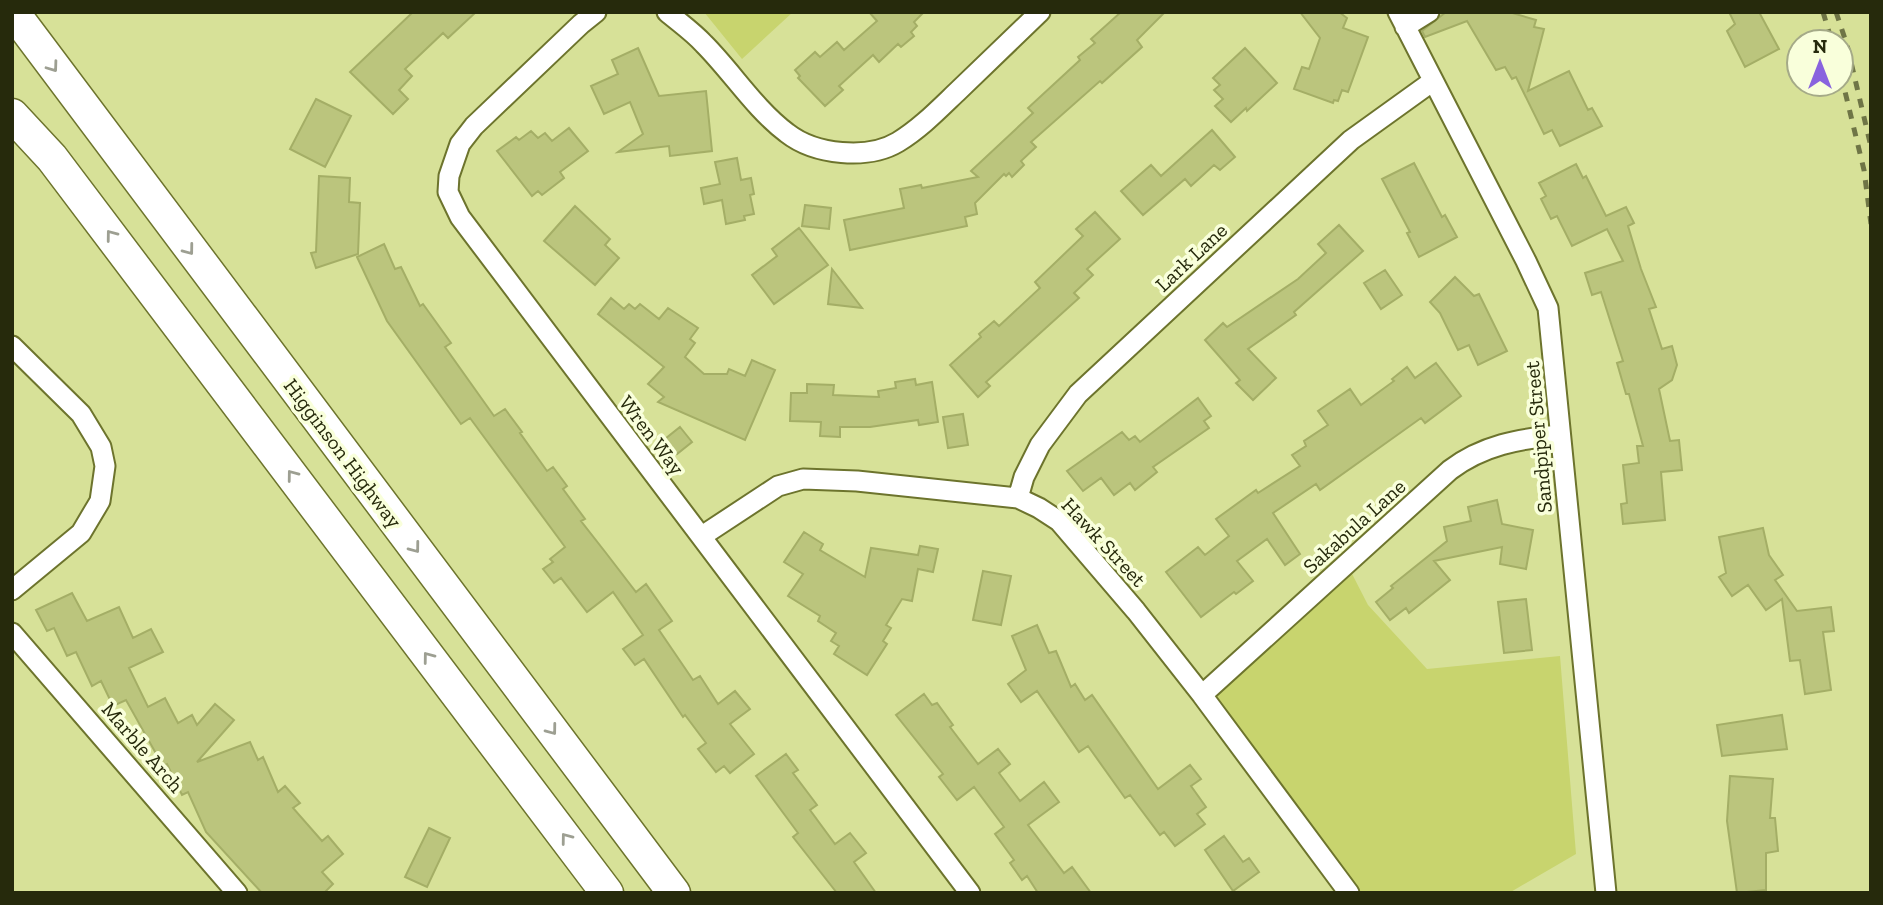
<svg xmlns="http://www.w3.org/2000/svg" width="1883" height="905" viewBox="0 0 1883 905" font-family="'Zilla Slab',serif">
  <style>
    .green { fill: #c8d46e }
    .building { fill: #bbc57d; stroke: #a4ae66; stroke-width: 2 }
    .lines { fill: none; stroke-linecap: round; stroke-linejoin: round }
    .minor-casing { stroke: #6d742d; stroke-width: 23 }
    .trunk-casing { stroke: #6d742d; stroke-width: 35 }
    .minor { stroke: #fff; stroke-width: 19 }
    .trunk { stroke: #fff; stroke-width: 32 }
    .rail { stroke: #6f7546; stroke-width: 5; stroke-dasharray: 9 9; stroke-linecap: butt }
    .oneway { stroke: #9d9f92 }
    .labels { text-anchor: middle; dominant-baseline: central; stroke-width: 7; stroke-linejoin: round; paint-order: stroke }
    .street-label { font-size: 21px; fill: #262a0c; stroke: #f9ffdb }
  </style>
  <rect width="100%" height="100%" fill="#d7e198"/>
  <path class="green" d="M 704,12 L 793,12 L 742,59 Z
    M 1349,568 L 1368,605 L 1427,669 L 1560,656 L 1576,854 L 1509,893 L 1357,893 L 1208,694 Z"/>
  <path class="building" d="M 413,12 L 476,12 L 448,38 L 443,33 L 405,69 L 412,76 L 399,90 L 408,99 L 393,114 L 350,72 Z
    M 869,12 L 924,12 L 914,22 L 917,26 L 911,32 L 914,36 L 901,47 L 898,44 L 879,62 L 873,55 L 839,86 L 843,90 L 825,106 L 798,78 L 800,76 L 795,70 L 815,52 L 820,57 L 837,42 L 844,50 L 877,21 Z
    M 1121,12 L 1165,12 L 1137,40 L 1142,47 L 1102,83 L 1100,81 L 1031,142 L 1036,147 L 1021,161 L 1024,165 L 1012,177 L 1009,173 L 1006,176 L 1004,174 L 975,203 L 977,214 L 965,217 L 967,226 L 850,250 L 844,220 L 904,208 L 900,189 L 921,185 L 922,188 L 978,177 L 971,171 L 1033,113 L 1028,108 L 1080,60 L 1078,57 L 1095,43 L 1091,39 Z
    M 1300,12 L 1339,12 L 1347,18 L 1343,28 L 1368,37 L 1348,92 L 1342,90 L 1338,101 L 1334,100 L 1333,103 L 1294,89 L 1302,67 L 1309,69 L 1320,38 Z
    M 1446,12 L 1509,12 L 1536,20 L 1534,27 L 1544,29 L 1528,91 L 1569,71 L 1588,110 L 1592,108 L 1602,126 L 1560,146 L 1552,130 L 1544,134 L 1516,77 L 1512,79 L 1505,67 L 1496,70 L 1467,21 L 1425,37 L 1422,31 Z
    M 1729,12 L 1759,12 L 1779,49 L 1745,67 L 1727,31 L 1735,24 Z
    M 638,48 L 659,96 L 706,91 L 712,151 L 670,156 L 669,146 L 618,152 L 643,134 L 630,102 L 604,114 L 591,86 L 618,74 L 612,60 Z
    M 1245,48 L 1277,83 L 1247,111 L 1246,108 L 1231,122 L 1215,106 L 1223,99 L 1214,90 L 1220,85 L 1213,78 Z
    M 316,99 L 351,116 L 325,167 L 290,149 Z
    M 569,128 L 588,151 L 560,172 L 564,178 L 542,195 L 538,191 L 532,196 L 497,151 L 516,137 L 519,140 L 531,131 L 538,138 L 545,133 L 552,141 Z
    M 1212,130 L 1235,157 L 1220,170 L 1214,165 L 1191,186 L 1185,179 L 1143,215 L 1121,191 L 1151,165 L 1161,176 Z
    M 737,158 L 741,180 L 751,178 L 754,194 L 750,195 L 754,214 L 744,216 L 745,220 L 726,224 L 722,200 L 704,204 L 701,188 L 720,184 L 715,162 Z
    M 1414,163 L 1442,217 L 1445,215 L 1457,237 L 1419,257 L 1407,233 L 1410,232 L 1382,179 Z
    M 1576,164 L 1583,178 L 1586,176 L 1606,216 L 1626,207 L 1634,223 L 1628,226 L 1641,269 L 1656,307 L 1649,309 L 1662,349 L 1672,346 L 1677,365 L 1672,380 L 1659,389 L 1670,441 L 1679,440 L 1682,470 L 1661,472 L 1665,520 L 1623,524 L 1621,504 L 1627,503 L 1623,465 L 1639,463 L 1637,446 L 1643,446 L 1629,394 L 1626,394 L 1617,363 L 1623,361 L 1601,292 L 1592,295 L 1585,273 L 1623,261 L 1607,229 L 1572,246 L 1557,216 L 1551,219 L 1541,199 L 1546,196 L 1539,183 Z
    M 319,176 L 350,178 L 349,202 L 360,203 L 358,254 L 316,268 L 311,253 L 316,252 Z
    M 805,205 L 831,208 L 829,229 L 802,226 Z
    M 575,206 L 610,239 L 605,245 L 619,258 L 595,285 L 544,241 Z
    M 1095,212 L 1120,239 L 1087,269 L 1093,275 L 1074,293 L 1079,298 L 986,382 L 990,386 L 978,397 L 950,365 L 981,337 L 979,334 L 994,321 L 999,326 L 1040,288 L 1035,282 L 1083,236 L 1076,229 Z
    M 1339,225 L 1363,251 L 1294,312 L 1296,315 L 1248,349 L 1276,378 L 1253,400 L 1236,383 L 1240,380 L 1205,340 L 1223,323 L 1227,327 L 1298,279 L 1326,253 L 1318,244 Z
    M 799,228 L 828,265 L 774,304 L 752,275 L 777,256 L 772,249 Z
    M 384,244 L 395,269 L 401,267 L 420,306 L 423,304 L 451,343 L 445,347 L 494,416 L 505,409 L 522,432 L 520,433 L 547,471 L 553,467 L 567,486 L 563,489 L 585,519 L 581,521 L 606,553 L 636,592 L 646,584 L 672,621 L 659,630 L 693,680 L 700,676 L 718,704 L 735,691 L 750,709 L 730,724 L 754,754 L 730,773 L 724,766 L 716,772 L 698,749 L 706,743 L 685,715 L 683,717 L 644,659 L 635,665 L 623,649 L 643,635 L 613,592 L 587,612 L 561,578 L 554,583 L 543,569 L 553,562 L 550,559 L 565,547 L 470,418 L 461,424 L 387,321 L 357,257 Z
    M 832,269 L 862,308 L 828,304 Z
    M 1385,270 L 1402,295 L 1381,309 L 1364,283 Z
    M 1455,277 L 1474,296 L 1479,294 L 1507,351 L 1478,365 L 1469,345 L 1458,350 L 1440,313 L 1430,302 Z
    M 611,298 L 624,309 L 629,304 L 635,309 L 640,304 L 659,319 L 668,308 L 698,328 L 690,339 L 695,343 L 685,357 L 704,374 L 727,374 L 729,369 L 745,376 L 752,360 L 775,370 L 745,440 L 658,402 L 664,397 L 648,384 L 664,367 L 598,314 Z
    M 1436,363 L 1461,396 L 1425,423 L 1421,418 L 1320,490 L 1316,484 L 1273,513 L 1300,554 L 1285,565 L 1267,539 L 1237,561 L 1253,581 L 1236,594 L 1234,592 L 1201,617 L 1166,572 L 1198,547 L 1205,555 L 1229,536 L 1216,519 L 1256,490 L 1258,493 L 1300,466 L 1292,455 L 1306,446 L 1304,441 L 1328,425 L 1318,411 L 1350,389 L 1361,405 L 1394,381 L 1392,379 L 1407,367 L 1415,378 Z
    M 915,379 L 916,385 L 932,382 L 938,422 L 919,425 L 918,420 L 870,427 L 840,427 L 840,437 L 820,436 L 821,422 L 790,421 L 791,393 L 807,393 L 807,384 L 834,385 L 833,395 L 879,397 L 878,391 L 896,388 L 895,382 Z
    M 1198,398 L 1211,416 L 1204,421 L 1209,428 L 1153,467 L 1157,472 L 1135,490 L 1130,483 L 1114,495 L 1101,478 L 1083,491 L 1067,471 L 1122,432 L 1129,440 L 1135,436 L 1140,442 Z
    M 963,414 L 968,445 L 948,448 L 943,417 Z
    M 680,427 L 692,442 L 677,454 L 665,439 Z
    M 1497,500 L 1502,524 L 1533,530 L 1526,569 L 1500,564 L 1502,547 L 1434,561 L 1450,580 L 1409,613 L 1406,608 L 1390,620 L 1376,602 L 1393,588 L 1391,586 L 1447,541 L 1444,527 L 1471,521 L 1468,507 Z
    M 1763,528 L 1769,555 L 1783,575 L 1775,580 L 1797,611 L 1831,607 L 1834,631 L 1823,632 L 1831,690 L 1805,694 L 1800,660 L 1790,661 L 1782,599 L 1766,610 L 1748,585 L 1732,596 L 1719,577 L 1726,573 L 1719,537 Z
    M 804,532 L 823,544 L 820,550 L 865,577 L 871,548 L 918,555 L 920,546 L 938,549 L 933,572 L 918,569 L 912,601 L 902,599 L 886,625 L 891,628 L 883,641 L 887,644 L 867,675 L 834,654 L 839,646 L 831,641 L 836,633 L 818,621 L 820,616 L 788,596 L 803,574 L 784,562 Z
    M 983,571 L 1011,576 L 1001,625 L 973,620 Z
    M 72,593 L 87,621 L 119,607 L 133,638 L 151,629 L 163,652 L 129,668 L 148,707 L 165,698 L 178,723 L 192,715 L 197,725 L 215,704 L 234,720 L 197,762 L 250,742 L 258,760 L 263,757 L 278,792 L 285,786 L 300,803 L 293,808 L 322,841 L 328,836 L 343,854 L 322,872 L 333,884 L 324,893 L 262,893 L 206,832 L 188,792 L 182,795 L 167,764 L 163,766 L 126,700 L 113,706 L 101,681 L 92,686 L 76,652 L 67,656 L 54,628 L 47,631 L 36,610 Z
    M 1526,599 L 1532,650 L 1504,653 L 1498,602 Z
    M 1037,625 L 1049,653 L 1056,651 L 1071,687 L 1075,684 L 1085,700 L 1092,695 L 1158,789 L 1190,765 L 1201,779 L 1191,786 L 1206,807 L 1197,814 L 1205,824 L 1175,846 L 1164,832 L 1160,835 L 1130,795 L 1125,798 L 1088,746 L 1079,752 L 1037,691 L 1021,702 L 1008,684 L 1026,670 L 1012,636 Z
    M 924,694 L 932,705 L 937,703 L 953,725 L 950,727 L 978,764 L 998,749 L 1010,764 L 999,773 L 1020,801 L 1044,782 L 1059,802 L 1028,825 L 1064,873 L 1072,867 L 1091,893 L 1038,893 L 1027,876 L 1022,880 L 1010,863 L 1014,860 L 995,834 L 1004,827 L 974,787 L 957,800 L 939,777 L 943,774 L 896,715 Z
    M 1782,715 L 1787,749 L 1722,756 L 1717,725 Z
    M 786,754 L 798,770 L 793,773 L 817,805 L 810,810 L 835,844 L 850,833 L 866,853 L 854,862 L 876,893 L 837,893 L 793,837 L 798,833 L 756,776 Z
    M 1730,776 L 1773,779 L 1770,818 L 1775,818 L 1778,851 L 1766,853 L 1766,890 L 1737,893 L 1727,821 Z
    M 429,828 L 450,838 L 427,887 L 405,877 Z
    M 1224,836 L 1243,862 L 1249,858 L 1259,872 L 1233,891 L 1205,850 Z"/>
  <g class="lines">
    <defs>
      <path id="minor" d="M 596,12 L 581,24 L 474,126 L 460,144 L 449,176 L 448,192 L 460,217 L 970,893
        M 667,12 C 680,23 693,32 704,44 C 732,72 755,109 787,133 C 815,155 868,160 898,142 C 921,128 940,108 959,90 C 986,64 1013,38 1040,12
        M 1398,12 L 1526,261 L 1548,308 L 1606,893
        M 1405,27 L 1429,12
        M 12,346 L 81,414 L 101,447 L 105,466 L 100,501 L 81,533 L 12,590
        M 1018,498 L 1024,477 L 1040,445 L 1078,394 L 1351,140 L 1433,81
        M 702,536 L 778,486 L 803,479 L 857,481 L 1018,498 L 1039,508 L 1059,521 L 1136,611 L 1202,695 L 1349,893
        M 12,633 L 237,893
        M 1202,695 L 1450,470 C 1483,445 1519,439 1559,435"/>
      <path id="trunk" d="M 13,12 L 674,893
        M 12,115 L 52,158 L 607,893"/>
    </defs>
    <use href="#minor" class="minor-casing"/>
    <use href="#trunk" class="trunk-casing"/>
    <use href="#minor" class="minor"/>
    <use href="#trunk" class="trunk"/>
    <path class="rail" d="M 1823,12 L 1832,42
      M 1836,12 L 1847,45 L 1871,147
      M 1841,75 L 1864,170 L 1871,224"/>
  </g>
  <defs><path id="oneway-chevron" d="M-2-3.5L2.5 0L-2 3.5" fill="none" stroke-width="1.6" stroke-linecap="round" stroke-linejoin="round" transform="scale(1.75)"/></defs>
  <g class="oneway">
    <use href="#oneway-chevron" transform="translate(53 67) rotate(54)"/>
    <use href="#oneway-chevron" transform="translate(111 235) rotate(-127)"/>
    <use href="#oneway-chevron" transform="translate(189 250) rotate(53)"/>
    <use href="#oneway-chevron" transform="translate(292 475) rotate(-127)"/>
    <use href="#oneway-chevron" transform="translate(415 548) rotate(53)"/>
    <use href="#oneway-chevron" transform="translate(428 657) rotate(-127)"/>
    <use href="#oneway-chevron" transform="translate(552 730) rotate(53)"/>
    <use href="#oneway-chevron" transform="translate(566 838) rotate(-127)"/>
  </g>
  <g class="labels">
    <g class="street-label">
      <text transform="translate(1191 257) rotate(-43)">Lark Lane</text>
      <text transform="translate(652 435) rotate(53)">Wren Way</text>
      <text transform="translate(1538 437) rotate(-95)">Sandpiper Street</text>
      <text transform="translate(343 453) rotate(53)">Higginson Highway</text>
      <text transform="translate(1354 526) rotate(-42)">Sakabula Lane</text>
      <text transform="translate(1104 542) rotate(47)">Hawk Street</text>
      <text transform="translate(143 747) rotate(49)">Marble Arch</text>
    </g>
  </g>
  <rect width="1883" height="905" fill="none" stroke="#262a0c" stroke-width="28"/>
  <g transform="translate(1820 63)"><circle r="33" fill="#f9ffdb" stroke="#a5aa88" stroke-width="2"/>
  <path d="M0-5L12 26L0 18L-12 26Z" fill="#8963de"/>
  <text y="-10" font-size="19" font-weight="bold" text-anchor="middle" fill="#262a0c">N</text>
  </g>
</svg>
